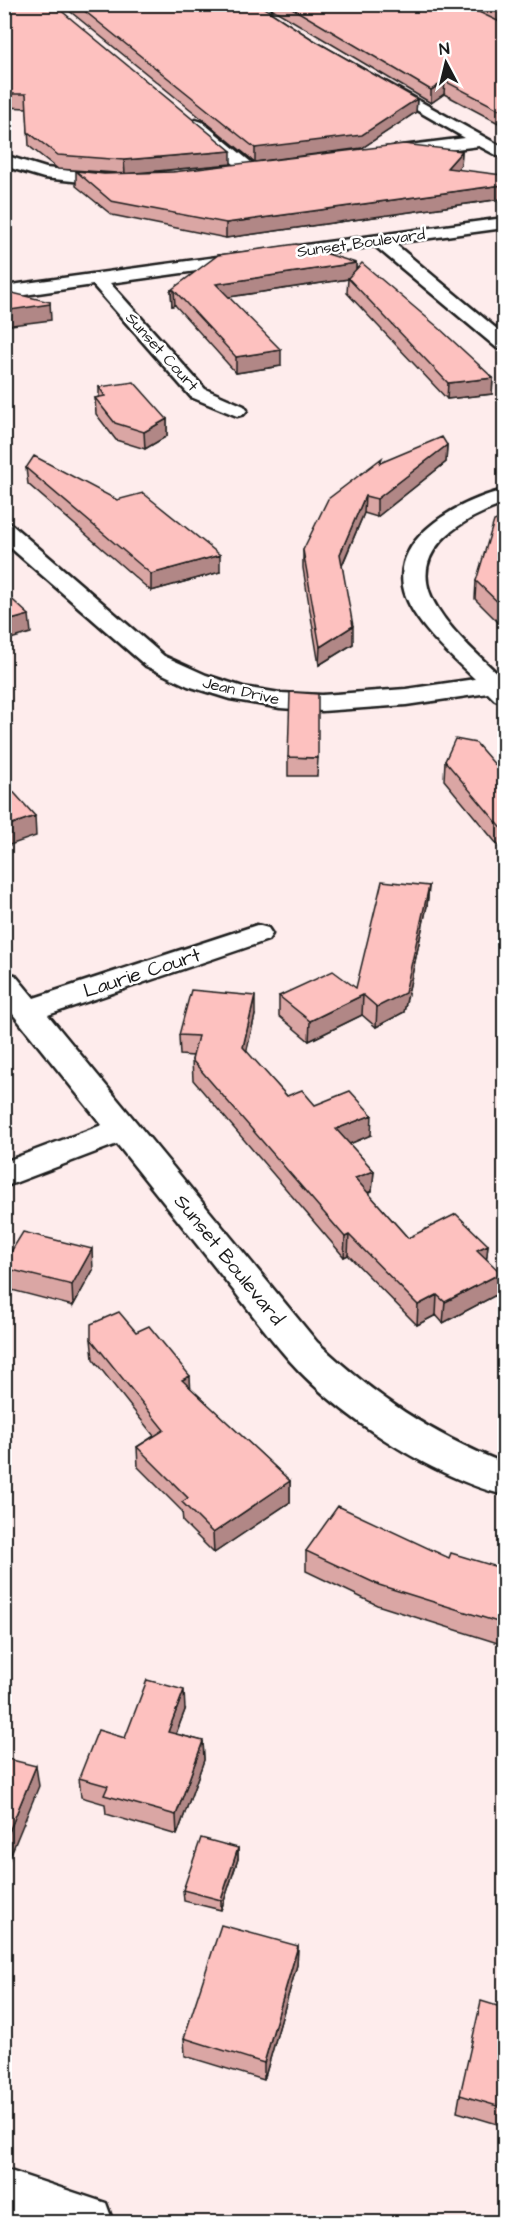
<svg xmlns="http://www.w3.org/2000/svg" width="509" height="2227" viewBox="0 0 509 2227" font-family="'Architects Daughter',sans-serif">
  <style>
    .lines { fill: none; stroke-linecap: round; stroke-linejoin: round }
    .minor-casing { stroke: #1c1c1c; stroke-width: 5 }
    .tertiary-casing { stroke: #1c1c1c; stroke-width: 5 }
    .minor { fill: #fff; fill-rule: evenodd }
    .tertiary { fill: #fff; fill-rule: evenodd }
    .wall { fill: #daa6a4; stroke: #1c1c1c; stroke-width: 1.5 }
    .shaded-wall { fill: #b18786; stroke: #1c1c1c; stroke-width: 1.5 }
    .building { fill: #fdc1bf; stroke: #1c1c1c; stroke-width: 1.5 }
    .labels { text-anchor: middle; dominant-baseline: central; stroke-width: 5; stroke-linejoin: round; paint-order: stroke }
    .far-street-label { font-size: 16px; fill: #1c1c1c; stroke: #fff }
    .street-label { font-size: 20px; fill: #1c1c1c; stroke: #fff }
  </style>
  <rect width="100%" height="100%" fill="#feecec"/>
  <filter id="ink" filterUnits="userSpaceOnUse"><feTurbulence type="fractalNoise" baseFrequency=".0167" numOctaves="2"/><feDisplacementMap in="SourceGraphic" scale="12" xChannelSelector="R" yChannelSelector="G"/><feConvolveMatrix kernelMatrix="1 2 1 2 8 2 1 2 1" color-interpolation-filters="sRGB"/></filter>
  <g filter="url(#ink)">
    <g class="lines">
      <defs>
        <path id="minor" d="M 284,4 L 283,7 L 255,12 L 248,8 L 253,4 Z
          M 378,78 L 504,148 L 504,159 L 479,146 L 386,158 L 380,156 L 378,153 L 386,148 L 465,138 L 373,85 L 371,82 L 373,79 Z
          M 196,120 L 202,122 L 257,167 L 259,170 L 257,173 L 245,173 L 190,128 L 188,125 L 190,122 Z
          M 4,155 L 46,168 L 120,176 L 128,181 L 120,186 L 44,178 L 4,166 Z
          M 504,218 L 504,228 L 394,243 L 504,335 L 504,350 L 497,348 L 375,246 L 110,283 L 205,389 L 244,406 L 247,410 L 244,414 L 237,416 L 191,397 L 93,285 L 4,298 L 4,286 Z
          M 504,490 L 504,504 C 458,520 402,554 438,609 C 455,636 482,658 504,680 L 504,703 L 495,700 L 488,693 L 406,705 L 322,711 L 280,708 L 230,699 L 188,686 L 146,666 L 4,542 L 4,523 L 12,525 L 164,656 L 206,675 L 243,687 L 280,693 L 322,695 L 406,689 L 475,679 C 451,656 409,620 403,586 C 394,534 463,500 504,490 Z
          M 257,925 L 268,928 L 272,934 L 268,940 L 48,1015 L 317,1342 C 375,1396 430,1434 504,1463 L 504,1495 C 431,1476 341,1418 290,1361 C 266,1334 245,1304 222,1276 C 187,1232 152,1188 117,1144 L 4,1187 L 4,1162 L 102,1125 L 4,1003 L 4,973 L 15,975 L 34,998 Z"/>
        <path id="tertiary" d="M 4,2169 L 106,2203 L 113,2222 L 4,2221 Z"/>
      </defs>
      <use href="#minor" class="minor-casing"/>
      <use href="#tertiary" class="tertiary-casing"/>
      <use href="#minor" class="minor"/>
      <use href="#tertiary" class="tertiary"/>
    </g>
    <path class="wall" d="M 4,4 L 231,164 L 139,173 L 173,172 L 462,151 L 461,165 L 457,170 L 502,185 L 501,199 L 226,238 L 112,215 L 76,186 L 76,171 L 104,174 L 117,173 L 58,169 L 29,146 L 27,108 L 4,107 Z
      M 61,4 L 258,4 L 312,39 L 417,99 L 416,112 L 362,148 L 255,162 Z
      M 264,4 L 504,4 L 504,126 L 444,94 L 431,103 Z
      M 356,263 L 356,269 L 493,378 L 492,394 L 447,399 L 347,293 L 348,279 L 229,297 L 281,366 L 236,373 L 175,305 L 172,306 L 171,290 Z
      M 99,387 L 167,419 L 167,436 L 145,449 L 116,440 L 96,414 L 95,398 L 99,397 Z
      M 447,445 L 446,462 L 377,517 L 364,513 L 342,566 L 353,644 L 319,665 L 303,568 L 303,550 L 382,462 Z
      M 26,468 L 220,572 L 151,591 L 28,484 Z
      M 504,517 L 504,628 L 475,599 L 476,581 Z
      M 288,757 L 318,758 L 317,776 L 288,776 Z
      M 445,761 L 504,775 L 504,857 L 502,854 L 502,850 L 444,780 Z
      M 429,886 L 427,906 L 404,1012 L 376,1027 L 362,1015 L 309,1041 L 279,1016 L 279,996 L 356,988 Z
      M 255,1015 L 246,1052 L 287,1096 L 315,1105 L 371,1135 L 349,1144 L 374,1171 L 372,1191 L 368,1193 L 408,1238 L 488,1245 L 486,1260 L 498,1294 L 443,1323 L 436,1315 L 417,1325 L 348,1255 L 344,1257 L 193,1080 L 192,1060 L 193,1056 L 180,1055 L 179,1035 Z
      M 4,1263 L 93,1270 L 73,1306 L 4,1288 Z
      M 136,1332 L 190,1388 L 290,1481 L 290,1502 L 214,1553 L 183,1522 L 182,1511 L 138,1467 L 137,1447 L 154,1436 L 93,1359 L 91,1339 Z
      M 306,1551 L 449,1558 L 504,1569 L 504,1645 L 377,1605 L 306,1571 Z
      M 185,1710 L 176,1734 L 203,1741 L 204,1760 L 177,1835 L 106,1814 L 105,1804 L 81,1797 L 79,1778 L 125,1738 Z
      M 238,1848 L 238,1859 L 221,1910 L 184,1901 L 183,1890 Z
      M 298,1946 L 297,1965 L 264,2080 L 185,2056 L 184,2038 Z
      M 504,2008 L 504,2126 L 457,2112 L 460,2095 Z"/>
    <path class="shaded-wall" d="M 445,81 L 444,94 L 431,103 L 431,90 Z
      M 417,99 L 416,112 L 362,148 L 255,162 L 255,148 Z
      M 231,151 L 231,164 L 125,174 L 124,160 Z
      M 462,151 L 461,165 L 446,182 L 447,168 Z
      M 502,185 L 501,199 L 226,238 L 226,223 Z
      M 356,263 L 356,278 L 348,278 L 348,279 L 216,299 L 216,284 Z
      M 171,290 L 174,290 L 175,305 L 172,306 Z
      M 50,302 L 51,320 L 4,326 L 4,311 Z
      M 281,350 L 281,366 L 236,373 L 236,357 Z
      M 493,378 L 492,394 L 447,399 L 448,383 Z
      M 167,419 L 167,436 L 145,449 L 144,432 Z
      M 447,445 L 446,462 L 377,517 L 377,499 Z
      M 365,496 L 364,513 L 339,572 L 340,554 Z
      M 220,555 L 220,572 L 151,591 L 151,574 Z
      M 29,615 L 31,633 L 4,641 L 4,622 Z
      M 353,626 L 353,644 L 319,665 L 320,647 Z
      M 35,816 L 36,836 L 4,847 L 4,827 Z
      M 429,886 L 427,906 L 404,1012 L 376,1027 L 377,1007 Z
      M 363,995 L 362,1015 L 309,1041 L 310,1021 Z
      M 255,996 L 255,1015 L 243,1067 L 243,1047 Z
      M 372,1115 L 371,1135 L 335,1150 L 336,1129 Z
      M 374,1171 L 372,1191 L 354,1198 L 355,1178 Z
      M 349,1235 L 348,1255 L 344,1257 L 345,1237 Z
      M 488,1245 L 486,1265 L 477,1250 Z
      M 92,1249 L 93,1270 L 73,1306 L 72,1285 Z
      M 501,1273 L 498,1294 L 443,1323 L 445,1302 Z
      M 437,1295 L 436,1315 L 417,1325 L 418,1305 Z
      M 190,1376 L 191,1396 L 182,1380 Z
      M 290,1481 L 290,1502 L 214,1553 L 213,1533 Z
      M 184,1690 L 185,1710 L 169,1751 L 168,1732 Z
      M 203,1741 L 204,1760 L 177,1835 L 176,1815 Z
      M 36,1766 L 39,1786 L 4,1871 L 4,1844 Z
      M 238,1848 L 238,1859 L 221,1910 L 221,1900 Z
      M 298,1946 L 297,1965 L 264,2080 L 264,2063 Z"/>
    <path class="building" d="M 4,4 L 53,4 L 231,151 L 124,160 L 58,155 L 28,132 L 26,94 L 4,94 Z
      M 76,4 L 258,4 L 312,39 L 417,99 L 362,135 L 255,148 Z
      M 285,4 L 462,4 L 504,24 L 504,112 L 445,81 L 431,90 Z
      M 489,4 L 504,4 L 504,11 Z
      M 404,144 L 462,151 L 447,168 L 502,175 L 502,185 L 226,223 L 111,201 L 76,171 L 104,174 L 173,172 Z
      M 296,244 L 356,263 L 216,284 L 281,350 L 236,357 L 174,290 L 171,290 L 218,255 Z
      M 362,263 L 439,328 L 493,378 L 448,383 L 348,278 Z
      M 4,291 L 50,302 L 50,304 L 4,311 Z
      M 134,382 L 167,419 L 144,432 L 115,423 L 95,398 L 105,396 L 99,387 Z
      M 442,437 L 447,445 L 377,499 L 365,496 L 340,554 L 353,626 L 320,647 L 303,550 L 328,499 L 382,458 L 380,463 Z
      M 34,456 L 117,500 L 143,493 L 220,555 L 151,574 L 26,468 Z
      M 504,517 L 504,608 L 476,581 L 494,521 Z
      M 4,592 L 29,615 L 4,622 Z
      M 290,692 L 318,694 L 318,758 L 288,757 Z
      M 455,739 L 476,743 L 504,775 L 504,831 L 445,761 Z
      M 8,786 L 35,816 L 4,827 L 4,787 Z
      M 382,881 L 429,886 L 405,993 L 377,1007 L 363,995 L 310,1021 L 279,996 L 333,971 L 356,988 Z
      M 191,990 L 255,996 L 243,1047 L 287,1096 L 302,1090 L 315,1105 L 350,1091 L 372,1115 L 336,1129 L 374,1171 L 355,1178 L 408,1238 L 456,1214 L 488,1245 L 477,1250 L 501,1273 L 445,1302 L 437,1295 L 418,1305 L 349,1235 L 345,1237 L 192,1060 L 198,1036 L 179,1035 Z
      M 23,1232 L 92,1249 L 72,1285 L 4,1268 L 4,1263 Z
      M 119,1312 L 136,1332 L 149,1326 L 190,1376 L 182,1380 L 290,1481 L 213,1533 L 182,1502 L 188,1498 L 137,1447 L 164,1430 L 91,1339 L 91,1324 Z
      M 338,1506 L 449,1558 L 451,1553 L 504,1569 L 504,1624 L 379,1585 L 306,1551 Z
      M 147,1680 L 184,1690 L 168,1732 L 203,1741 L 176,1815 L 104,1795 L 108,1786 L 79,1778 L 98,1730 L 125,1738 Z
      M 4,1758 L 36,1766 L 4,1844 Z
      M 201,1838 L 238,1848 L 221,1900 L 183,1890 Z
      M 221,1925 L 298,1946 L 264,2063 L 184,2038 Z
      M 481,2001 L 504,2008 L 504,2108 L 460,2095 Z"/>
  </g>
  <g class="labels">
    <g class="far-street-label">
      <text transform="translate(361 243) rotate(-8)">Sunset Boulevard</text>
      <text transform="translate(162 352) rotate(48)">Sunset Court</text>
      <text transform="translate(241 691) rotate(13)">Jean Drive</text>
    </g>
    <g class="street-label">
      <text transform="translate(142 973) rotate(-18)">Laurie Court</text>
      <text transform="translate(229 1260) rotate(51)">Sunset Boulevard</text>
    </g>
  </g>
  <rect width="509" height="2227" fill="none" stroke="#fff" stroke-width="24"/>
  <rect x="12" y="12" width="485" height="2203" fill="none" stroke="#1c1c1c" stroke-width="2" filter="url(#ink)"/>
  <g transform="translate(446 63) rotate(353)" stroke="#ffffff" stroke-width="4.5" paint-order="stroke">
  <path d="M0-4.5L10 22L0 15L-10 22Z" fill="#1c1c1c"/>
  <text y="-9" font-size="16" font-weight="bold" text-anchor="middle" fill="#1c1c1c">N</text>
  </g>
</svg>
